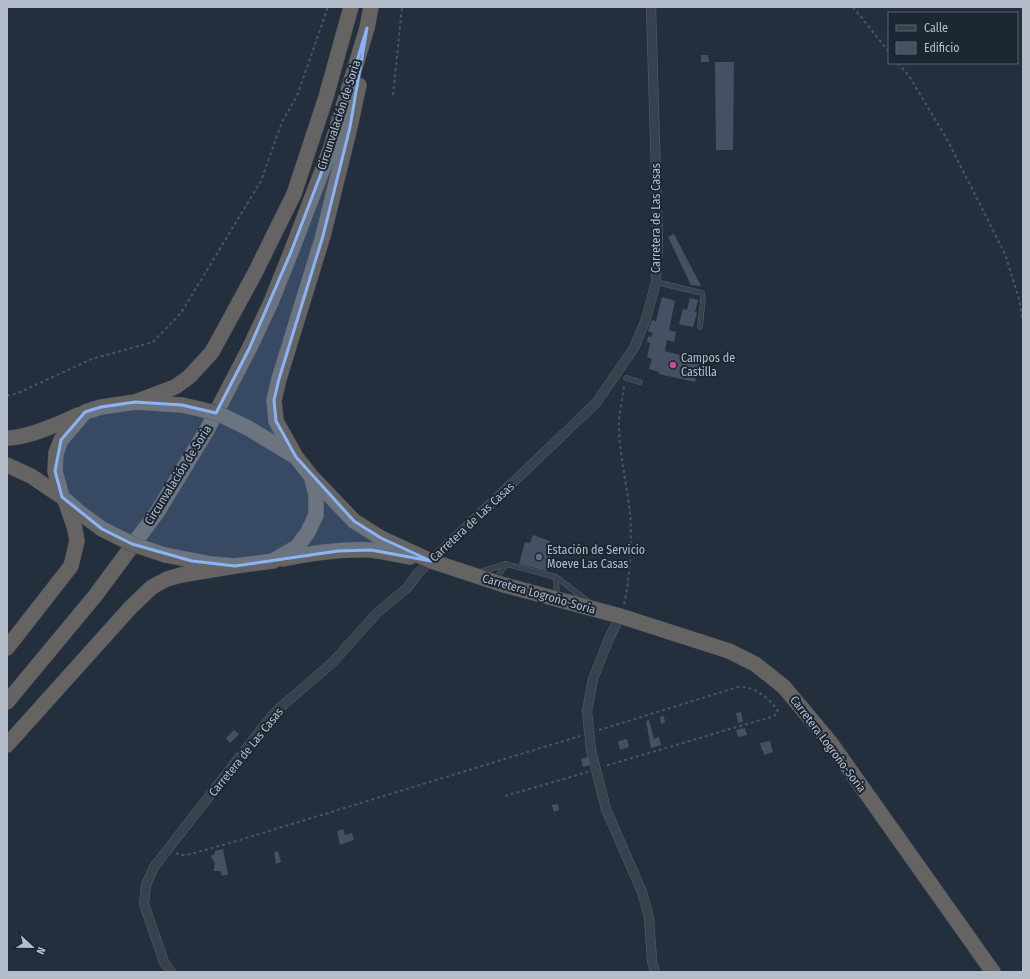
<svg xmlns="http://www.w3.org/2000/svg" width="1030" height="979" viewBox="0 0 1030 979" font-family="'Fira Sans Condensed',sans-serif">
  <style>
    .building { fill: #455162 }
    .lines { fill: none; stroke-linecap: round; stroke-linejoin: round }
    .service-casing { stroke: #565f6c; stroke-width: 5.5 }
    .minor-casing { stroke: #565f6c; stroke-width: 10 }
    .trunk-casing { stroke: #434c59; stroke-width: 16 }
    .path { stroke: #44595c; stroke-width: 2; stroke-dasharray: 3 3; stroke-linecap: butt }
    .service { stroke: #38414e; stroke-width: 4.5 }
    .minor { stroke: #38414e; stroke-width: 9 }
    .trunk { stroke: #656462; stroke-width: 15 }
    .trunk-bridge-casing { stroke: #434c59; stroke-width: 16; stroke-linecap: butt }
    .trunk-bridge { stroke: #656462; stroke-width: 15 }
    .marked { fill: #8ab4f8; fill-opacity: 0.2; stroke: #8ab4f8; stroke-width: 3; stroke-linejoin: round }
    .hotel-dot { fill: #d1479c; stroke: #1d2633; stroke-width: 1.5 }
    .service-dot { fill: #5c6f8a; stroke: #1d2633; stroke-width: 1.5 }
    .labels { text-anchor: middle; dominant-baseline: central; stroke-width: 4; stroke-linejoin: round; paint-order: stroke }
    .street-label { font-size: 12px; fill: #b4bcc9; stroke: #1d2633 }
    .poi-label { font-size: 12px; fill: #b4bcc9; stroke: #1d2633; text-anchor: start }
  </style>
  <rect width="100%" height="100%" fill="#242f3e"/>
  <path class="building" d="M 701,55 L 708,55 L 709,62 L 701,62 Z
    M 715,62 L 734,62 L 733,150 L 716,150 Z
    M 674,234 L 701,286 L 691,285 L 668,237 Z
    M 662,297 L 675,301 L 669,330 L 676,332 L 674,342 L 667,340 L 665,351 L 700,360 L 695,382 L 659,374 L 659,372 L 649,369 L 652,359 L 647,357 L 650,343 L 647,342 L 648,336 L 651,337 L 653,333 L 648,331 L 652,320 L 656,321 Z
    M 690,298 L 698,300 L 695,312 L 697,313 L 693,327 L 679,324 L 683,309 L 687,310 Z
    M 533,535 L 550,541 L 547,548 L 552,549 L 547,571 L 519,564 L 525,542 L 530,543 Z
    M 741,712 L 743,722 L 738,723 L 736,713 Z
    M 664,716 L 665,722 L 661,724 L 660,717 Z
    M 649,720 L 654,739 L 659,737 L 661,745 L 651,748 L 646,721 Z
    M 745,728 L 747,735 L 738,737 L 736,730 Z
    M 234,730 L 239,734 L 230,743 L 226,738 Z
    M 627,739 L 629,747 L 620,750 L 618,741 Z
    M 770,741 L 773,752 L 764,755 L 763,750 L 762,751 L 760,743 Z
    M 588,757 L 590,765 L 583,767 L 581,759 Z
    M 558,804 L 559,810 L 554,812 L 552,805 Z
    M 343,829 L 345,835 L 352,833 L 354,840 L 340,845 L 337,831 Z
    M 223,849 L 228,874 L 222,876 L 220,871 L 214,871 L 214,867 L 215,864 L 211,856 L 215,854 L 215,851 Z
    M 278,851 L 281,862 L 276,864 L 274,852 Z"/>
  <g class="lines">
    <defs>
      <path id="service" d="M 656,282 L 702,293 L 703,298 L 700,327
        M 626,378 L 640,382
        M 480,572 L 506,564 L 556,577 L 589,602
        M 556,577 L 557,597
        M 496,579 L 506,564"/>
      <path id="minor" d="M 620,616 L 608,641 L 593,679 L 587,711 L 591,750 L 606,809 L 642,892 L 649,917 L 652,961 L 655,972
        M 171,972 L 164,962 L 144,904 L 146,885 L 154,867 L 274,713 L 333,662 L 377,613 L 408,587 L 418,573 L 596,403 L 634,348 L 646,319 L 656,282 L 658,242 L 651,7"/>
      <path id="trunk" d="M 135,402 L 175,387 L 189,377 L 212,352 L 255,273 L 294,194 L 326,97 L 351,7
        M 7,438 C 28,438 59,424 78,415
        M 296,457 L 276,421 L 274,400 L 279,379 L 323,236 L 350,127 L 359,85
        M 7,465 L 31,476 L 62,497
        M 311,476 L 354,521 L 381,538 L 431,561 L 504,585 L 620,616 L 729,651 L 755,664 L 784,687 L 830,742 L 993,972
        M 102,529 L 80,513 L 62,497 L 55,471 L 56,453 L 61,440 L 85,412 L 101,407 L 135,402 L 182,405
        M 165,555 L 211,564 L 235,566 L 273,561 L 297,547 L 308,532 L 316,515 L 316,494 L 311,476 L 296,457 L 248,428
        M 283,559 C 312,553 341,549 370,550 C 383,551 397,555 410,557
        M 7,648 L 71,566 L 77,541 L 75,529 L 65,500
        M 7,702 L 95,596 L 158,511 L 207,430 L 249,349 L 271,302 L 291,252 L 330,150 L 367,28 L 371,7
        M 7,745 L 131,607 L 152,587 L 167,579 L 181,575 L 235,566"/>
    </defs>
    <use href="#service" class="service-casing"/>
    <use href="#minor" class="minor-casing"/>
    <use href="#trunk" class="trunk-casing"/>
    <path class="path" d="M 853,7 L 889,52
      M 898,63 L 911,79 L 948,141 L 1005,254 L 1019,299 L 1023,322
      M 393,95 L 402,7
      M 7,396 L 18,393 L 92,359 L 153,342 L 181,313 L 261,181 L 282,122 L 297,96 L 328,7
      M 624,604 C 630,581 632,536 630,513 C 627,484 619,454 619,425 C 619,412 623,398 624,386
      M 599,730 L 738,687 C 754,686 767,697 777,709 L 778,712 L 774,716 L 605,766
      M 505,796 L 588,772
      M 176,853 L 180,855 L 187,855 L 230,843 L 580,736"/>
    <use href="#service" class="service"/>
    <use href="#minor" class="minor"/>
    <use href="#trunk" class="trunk"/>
    <defs>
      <path id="trunk-bridge" d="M 182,405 L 217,413 L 248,428
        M 102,529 L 132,544 L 165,555"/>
    </defs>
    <use href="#trunk-bridge" class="trunk-bridge-casing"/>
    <use href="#trunk-bridge" class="trunk-bridge"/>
  </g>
  <path class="marked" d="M 367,28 L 350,127 L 323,236 L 279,379 L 274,400 L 276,421 L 296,457 L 354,521 L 381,538 L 431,561 L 371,550 L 338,551 L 235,566 L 192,561 L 132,544 L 102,529 L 62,497 L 55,471 L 61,440 L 85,412 L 101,407 L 135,402 L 182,405 L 216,413 L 249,349 L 291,252 L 330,150 Z"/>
  <circle class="hotel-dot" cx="673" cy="365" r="4"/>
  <circle class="service-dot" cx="539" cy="557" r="4"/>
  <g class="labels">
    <g class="street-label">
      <text transform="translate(339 115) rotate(-72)">Circunvalación de Soria</text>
      <text transform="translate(656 218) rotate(-90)">Carretera de Las Casas</text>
      <text transform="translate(178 475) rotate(-58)">Circunvalación de Soria</text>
      <text transform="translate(472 522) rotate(-43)">Carretera de Las Casas</text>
      <text transform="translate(539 594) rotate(16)">Carretera Logroño-Soria</text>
      <text transform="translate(828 744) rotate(53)">Carretera Logroño-Soria</text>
      <text transform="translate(246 752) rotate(-51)">Carretera de Las Casas</text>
    </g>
    <g class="poi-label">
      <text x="681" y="358">Campos de<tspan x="681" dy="14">Castilla</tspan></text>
      <text x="547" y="550">Estación de Servicio<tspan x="547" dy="14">Moeve Las Casas</tspan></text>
    </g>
  </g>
  <rect width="1030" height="979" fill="none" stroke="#b4bcc9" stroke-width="16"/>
  <rect x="888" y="12" width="130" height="52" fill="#1d2633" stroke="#59626f"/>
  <rect x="896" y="25" width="20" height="6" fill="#38414e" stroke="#59626f"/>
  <text x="924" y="32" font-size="12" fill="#b4bcc9">Calle</text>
  <rect x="896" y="42" width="20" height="12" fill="#455162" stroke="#59626f"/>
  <text x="924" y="52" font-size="12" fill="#b4bcc9">Edificio</text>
  <g transform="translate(32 947) rotate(112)" stroke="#1d2633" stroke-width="3" paint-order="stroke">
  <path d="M0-3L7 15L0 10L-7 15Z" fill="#b4bcc9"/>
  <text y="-6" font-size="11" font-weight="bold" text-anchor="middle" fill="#b4bcc9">N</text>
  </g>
</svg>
